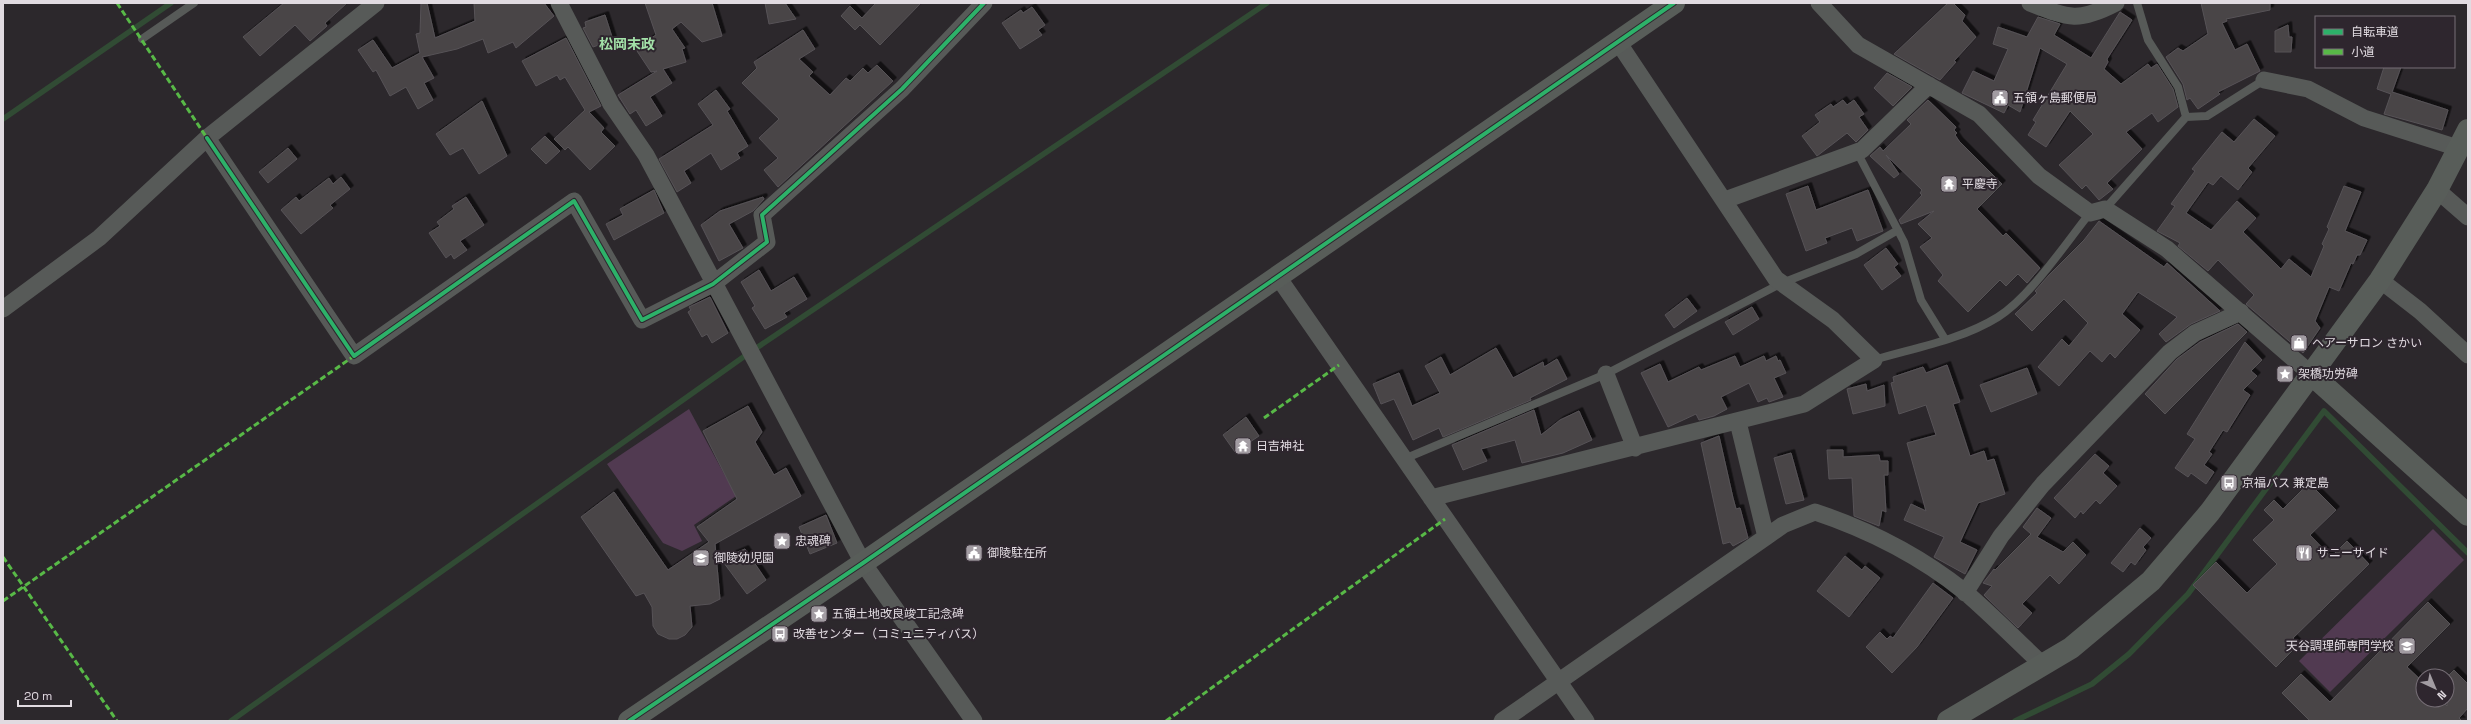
<svg xmlns="http://www.w3.org/2000/svg" width="2471" height="724" viewBox="0 0 2471 724" font-family="'Space Grotesk','Noto Sans JP',sans-serif">
  <style>
    .green { fill: #513a51 }
    .lines { fill: none; stroke-linecap: round; stroke-linejoin: round }
    .stream { stroke: #314b34; stroke-width: 5.5 }
    .building { fill: #484447; stroke: #575357; filter: url(#shadow) }
    .lane { stroke: #575a58; stroke-width: 8 }
    .street { stroke: #575a58; stroke-width: 17 }
    .secondary { stroke: #585d59; stroke-width: 22 }
    .quiet { stroke: #58b947; stroke-width: 3; stroke-dasharray: 6 3; stroke-linecap: butt }
    .cycleway-casing { stroke: #2e262e; stroke-width: 6 }
    .cycleway { stroke: #2db169; stroke-width: 4 }
    .labels { text-anchor: middle; dominant-baseline: central; stroke-width: 4; stroke-linejoin: round; paint-order: stroke }
    .poi-label { font-size: 12px; fill: #e1dbe1; stroke: #2e262e; text-anchor: start }
    .quarter-label { font-size: 14px; font-weight: bold; fill: #a3e1a8; stroke: #2e262e }
  </style>
  <defs>
    <filter id="shadow"><feDropShadow dx="3.5" dy="-3.5" stdDeviation="0" flood-color="#0009"/></filter>
  </defs>
  <rect width="100%" height="100%" fill="#2c282c"/>
  <path class="green" d="M 689,409 L 736,496 L 694,525 L 702,541 L 682,551 L 663,543 L 607,464 Z
    M 2433,529 L 2464,560 L 2330,692 L 2299,661 Z"/>
  <g class="lines">
    <path class="stream" d="M 3,119 L 171,3
      M 231,721 L 749,353 L 1267,3
      M 2015,721 L 2092,684 L 2129,654 L 2188,594 L 2324,411 L 2468,553"/>
  </g>
  <path class="building" d="M 284,3 L 347,3 L 325,23 L 327,26 L 310,41 L 295,25 L 260,56 L 243,37 Z
    M 421,3 L 427,3 L 435,38 L 475,21 L 474,3 L 544,3 L 554,16 L 516,48 L 513,42 L 488,53 L 483,39 L 457,49 L 422,57 L 434,78 L 424,83 L 433,100 L 418,109 L 406,87 L 390,96 L 376,70 L 373,72 L 358,50 L 373,40 L 392,68 L 420,53 L 416,34 L 420,33 Z
    M 645,3 L 712,3 L 722,36 L 702,42 L 681,22 L 672,29 L 685,48 L 682,49 L 686,62 L 663,69 L 672,83 L 650,97 L 662,116 L 646,126 L 636,110 L 630,114 L 618,95 L 657,71 L 651,72 L 635,48 L 656,35 Z
    M 765,3 L 785,3 L 796,19 L 769,24 Z
    M 876,3 L 921,3 L 880,45 L 860,25 L 855,30 L 841,16 L 850,6 L 862,18 Z
    M 1948,3 L 1953,3 L 1965,15 L 1962,21 L 1976,37 L 1954,61 L 1956,62 L 1940,80 L 1894,54 Z
    M 2201,3 L 2270,3 L 2270,10 L 2226,19 L 2227,21 L 2222,23 L 2235,50 L 2247,44 L 2260,71 L 2218,92 L 2220,94 L 2198,109 L 2190,98 L 2187,100 L 2183,84 L 2166,57 L 2178,48 L 2183,51 L 2208,34 Z
    M 1032,7 L 1045,25 L 1038,30 L 1042,35 L 1020,49 L 1002,23 L 1021,10 L 1023,13 Z
    M 2120,12 L 2132,20 L 2107,59 L 2108,62 L 2104,69 L 2121,84 L 2148,64 L 2151,68 L 2157,64 L 2173,89 L 2178,107 L 2158,122 L 2152,113 L 2126,132 L 2142,149 L 2107,183 L 2113,189 L 2099,200 L 2086,185 L 2082,189 L 2059,165 L 2093,134 L 2070,111 L 2046,147 L 2028,135 L 2036,122 L 2033,120 L 2067,64 L 2040,48 L 2020,112 L 2008,105 L 2004,113 L 1962,93 L 1973,71 L 1994,81 L 2008,49 L 1993,44 L 1998,27 L 2027,37 L 2038,17 L 2060,24 L 2054,35 L 2091,58 Z
    M 605,15 L 613,40 L 593,47 L 583,28 L 586,27 L 585,22 Z
    M 2288,25 L 2289,37 L 2292,37 L 2291,52 L 2275,52 L 2275,31 Z
    M 803,30 L 815,49 L 799,59 L 813,72 L 809,76 L 830,95 L 846,78 L 850,81 L 863,68 L 868,73 L 877,65 L 893,81 L 778,187 L 764,170 L 778,158 L 759,138 L 779,119 L 742,83 L 757,68 L 754,62 Z
    M 566,38 L 601,106 L 589,112 L 604,128 L 601,132 L 615,146 L 590,170 L 568,147 L 565,150 L 554,139 L 585,110 L 565,77 L 560,80 L 557,75 L 536,86 L 522,61 Z
    M 2384,67 L 2401,67 L 2392,92 L 2448,110 L 2442,130 L 2384,114 L 2391,94 L 2377,89 Z
    M 1887,73 L 1912,87 L 1893,106 L 1874,88 Z
    M 716,90 L 730,109 L 727,111 L 748,146 L 737,153 L 740,158 L 721,170 L 711,153 L 684,171 L 691,183 L 677,192 L 659,159 L 713,125 L 698,104 Z
    M 1843,100 L 1847,105 L 1854,100 L 1864,114 L 1859,117 L 1868,130 L 1856,142 L 1847,133 L 1817,156 L 1802,136 L 1820,122 L 1815,115 L 1831,104 L 1833,107 Z
    M 1928,100 L 1956,127 L 1954,130 L 1957,133 L 1955,135 L 1959,141 L 2002,184 L 1977,209 L 2003,236 L 2006,233 L 2040,268 L 2027,283 L 2018,274 L 2006,286 L 2000,280 L 1968,312 L 1938,281 L 1943,275 L 1920,247 L 1932,238 L 1918,224 L 1934,211 L 1901,224 L 1899,220 L 1922,195 L 1920,193 L 1922,190 L 1886,155 L 1899,174 L 1894,178 L 1870,156 L 1880,147 L 1883,151 L 1911,124 L 1907,120 Z
    M 482,101 L 507,156 L 479,174 L 463,148 L 450,155 L 436,134 Z
    M 2254,119 L 2275,136 L 2248,168 L 2252,172 L 2238,190 L 2221,176 L 2213,185 L 2208,182 L 2186,213 L 2211,230 L 2237,201 L 2256,218 L 2243,232 L 2281,269 L 2289,259 L 2311,277 L 2324,246 L 2322,244 L 2329,229 L 2327,227 L 2344,186 L 2361,192 L 2345,231 L 2367,240 L 2360,255 L 2357,255 L 2353,264 L 2351,263 L 2339,291 L 2329,287 L 2315,321 L 2320,328 L 2303,353 L 2246,304 L 2254,295 L 2218,260 L 2208,271 L 2178,246 L 2180,243 L 2157,231 L 2175,206 L 2171,204 L 2195,171 L 2192,169 L 2222,132 L 2234,142 Z
    M 545,136 L 560,151 L 546,164 L 531,149 Z
    M 288,148 L 297,159 L 268,183 L 259,172 Z
    M 341,177 L 350,189 L 330,205 L 333,208 L 301,234 L 281,210 L 296,197 L 299,201 L 329,178 L 333,184 Z
    M 1808,186 L 1816,210 L 1868,190 L 1883,231 L 1857,241 L 1852,228 L 1825,238 L 1827,243 L 1806,251 L 1786,194 Z
    M 654,190 L 664,213 L 614,240 L 606,224 L 623,215 L 620,209 Z
    M 466,197 L 484,225 L 460,241 L 467,250 L 454,259 L 451,254 L 446,258 L 429,233 L 440,226 L 437,222 L 454,209 L 452,206 Z
    M 763,197 L 764,199 L 753,211 L 729,224 L 743,248 L 719,261 L 701,225 L 720,211 Z
    M 2099,221 L 2164,267 L 2167,263 L 2220,311 L 2191,324 L 2166,342 L 2159,334 L 2177,317 L 2138,292 L 2122,314 L 2140,330 L 2115,358 L 2110,353 L 2102,362 L 2090,351 L 2059,386 L 2038,367 L 2062,339 L 2069,346 L 2088,323 L 2064,299 L 2032,331 L 2015,314 L 2037,293 L 2035,291 L 2049,275 L 2084,240 Z
    M 1886,248 L 1898,264 L 1894,267 L 1901,276 L 1882,290 L 1864,265 Z
    M 759,270 L 771,291 L 794,277 L 807,299 L 784,313 L 787,317 L 765,329 L 752,308 L 755,306 L 741,282 Z
    M 710,297 L 728,333 L 712,343 L 707,334 L 702,337 L 688,312 L 691,310 L 689,307 Z
    M 1687,298 L 1697,311 L 1674,328 L 1665,315 Z
    M 1752,307 L 1759,319 L 1733,335 L 1725,322 Z
    M 2238,324 L 2247,332 L 2165,414 L 2145,394 L 2177,359 L 2200,342 Z
    M 2245,342 L 2262,360 L 2251,371 L 2257,376 L 2243,390 L 2250,395 L 2227,432 L 2223,430 L 2209,452 L 2212,454 L 2204,465 L 2214,472 L 2206,484 L 2191,473 L 2188,477 L 2175,468 L 2195,439 L 2187,434 Z
    M 1496,348 L 1513,378 L 1543,362 L 1544,367 L 1557,359 L 1567,379 L 1530,398 L 1531,400 L 1443,437 L 1439,428 L 1413,440 L 1394,399 L 1381,404 L 1373,384 L 1399,373 L 1412,406 L 1440,393 L 1425,366 L 1441,357 L 1450,375 Z
    M 1735,356 L 1740,367 L 1764,356 L 1766,361 L 1776,356 L 1778,361 L 1780,360 L 1786,373 L 1774,378 L 1783,397 L 1769,402 L 1767,398 L 1758,402 L 1749,383 L 1721,397 L 1727,409 L 1714,416 L 1699,420 L 1696,414 L 1668,427 L 1641,373 L 1660,364 L 1668,382 L 1699,367 L 1701,370 Z
    M 1947,365 L 1960,402 L 1953,404 L 1970,456 L 1984,451 L 1987,461 L 1994,459 L 2005,494 L 1978,503 L 1960,542 L 1977,550 L 1965,574 L 1934,557 L 1944,537 L 1904,520 L 1911,504 L 1926,511 L 1907,443 L 1936,435 L 1926,405 L 1899,414 L 1891,383 L 1894,382 L 1893,377 L 1923,367 L 1926,373 Z
    M 2027,368 L 2037,394 L 1991,412 L 1980,385 Z
    M 1866,384 L 1867,391 L 1884,385 L 1885,406 L 1853,414 L 1847,389 Z
    M 748,406 L 762,432 L 755,442 L 774,475 L 786,468 L 801,496 L 715,544 L 720,599 L 710,604 L 690,606 L 692,627 L 685,635 L 677,639 L 669,639 L 658,634 L 653,626 L 652,607 L 644,593 L 636,596 L 581,517 L 614,492 L 668,570 L 709,542 L 697,527 L 737,499 L 703,431 Z
    M 1534,410 L 1541,435 L 1560,420 L 1579,411 L 1592,440 L 1563,453 L 1522,463 L 1515,440 L 1481,449 L 1487,461 L 1463,470 L 1452,445 Z
    M 1246,417 L 1259,436 L 1235,452 L 1223,435 Z
    M 1719,436 L 1733,498 L 1736,509 L 1740,508 L 1748,538 L 1733,546 L 1730,542 L 1723,544 L 1701,443 Z
    M 1827,450 L 1843,450 L 1843,457 L 1879,455 L 1880,461 L 1888,461 L 1888,475 L 1884,475 L 1886,512 L 1882,510 L 1879,526 L 1854,516 L 1852,478 L 1829,479 Z
    M 1791,453 L 1804,500 L 1786,504 L 1774,458 Z
    M 2095,454 L 2109,466 L 2103,473 L 2117,486 L 2100,504 L 2096,500 L 2083,514 L 2081,511 L 2075,518 L 2054,498 Z
    M 2309,483 L 2336,510 L 2310,535 L 2331,557 L 2347,541 L 2369,564 L 2293,638 L 2299,644 L 2276,667 L 2193,585 L 2216,562 L 2247,593 L 2277,564 L 2253,540 L 2274,520 L 2264,510 L 2274,500 L 2283,509 Z
    M 2037,508 L 2051,518 L 2037,537 L 2063,552 L 2073,542 L 2086,555 L 2059,584 L 2050,575 L 2022,604 L 2032,613 L 2018,628 L 1984,595 L 1992,586 L 1983,583 L 1994,569 L 1995,570 L 2031,534 L 2023,527 Z
    M 826,515 L 837,543 L 810,554 L 799,527 Z
    M 2140,528 L 2151,538 L 2143,547 L 2146,550 L 2135,565 L 2131,562 L 2123,572 L 2111,563 Z
    M 745,549 L 766,580 L 747,594 L 721,559 Z
    M 1845,556 L 1862,570 L 1865,566 L 1880,578 L 1849,617 L 1817,591 Z
    M 1933,583 L 1953,598 L 1917,647 L 1892,673 L 1866,647 L 1880,632 L 1887,639 L 1890,636 L 1893,638 Z
    M 2428,602 L 2450,624 L 2407,667 L 2423,682 L 2423,700 L 2441,700 L 2447,706 L 2447,677 L 2454,670 L 2468,684 L 2468,708 L 2459,718 L 2462,721 L 2310,721 L 2282,693 L 2301,674 L 2330,702 Z"/>
  <g class="lines">
    <path class="lane" d="M 142,39 L 194,3
      M 2186,117 L 2207,116 L 2264,80
      M 1857,152 L 1904,242 L 1921,300 L 1945,339
      M 2105,209 L 2186,117 L 2178,87 L 2148,40 L 2137,3
      M 1874,360 C 1914,348 1961,340 1998,317 C 2031,296 2065,244 2090,213
      M 1404,459 L 1606,374 L 1782,283 L 1856,254 L 1898,230"/>
    <path class="street" d="M 559,3 L 611,104 L 646,155 L 863,563 L 974,721
      M 1819,3 L 1858,45 L 1979,114 L 2039,176 L 2090,213 L 2105,209 L 2167,249 L 2311,374
      M 2030,3 C 2068,18 2078,23 2116,3
      M 2264,80 L 2308,89 L 2364,118 L 2458,148
      M 207,138 L 354,356 L 574,201 L 642,320 L 713,284 L 767,242 L 762,215 L 902,89 L 984,3
      M 2437,190 L 2468,217
      M 1725,200 L 1862,150 L 1929,85
      M 1278,277 L 1586,721
      M 2380,280 L 2420,311 L 2468,355
      M 3,309 L 99,238 L 207,138 L 376,3
      M 1606,374 L 1635,448
      M 1738,422 L 1766,537
      M 1431,498 L 1804,404 L 1874,360 L 1833,320 L 1776,279 L 1618,42
      M 1965,593 L 2001,536 L 2043,484 L 2170,352 L 2195,333 L 2241,312
      M 1502,721 L 1766,537 L 1783,525 L 1815,512 C 1869,530 1920,556 1965,592 C 1992,615 2017,641 2043,665"/>
    <path class="secondary" d="M 2311,374 L 2468,515
      M 629,721 L 863,563 L 1674,3
      M 1948,721 L 2071,648 L 2151,581 L 2210,512 L 2380,280 L 2437,190 L 2468,130"/>
    <path class="quiet" d="M 117,3 L 207,138
      M 1264,418 L 1339,365
      M 3,557 L 117,721
      M 3,601 L 354,356
      M 1166,721 L 1445,519"/>
    <defs>
      <path id="cycleway" d="M 207,138 L 354,356 L 574,201 L 642,320 L 713,284 L 767,242 L 762,215 L 902,89 L 984,3
        M 629,721 L 863,563 L 1674,3"/>
    </defs>
    <use href="#cycleway" class="cycleway-casing"/>
    <use href="#cycleway" class="cycleway"/>
  </g>
  <defs>
    <symbol id="civic-square" viewBox="-11 -11 22 22"><rect x="-9" y="-9" width="18" height="18" rx="4" fill="#a29ca2" stroke="#2e262e"/><path d="M-.6-6.5H3V-4.5H.6V-3L4-1V1h2V6H-6V1h2V-1L-.6-3ZM-1.2 2.5V6h2.4V2.5Z" fill="#fff"/></symbol>
    <symbol id="temple-square" viewBox="-11 -11 22 22"><rect x="-9" y="-9" width="18" height="18" rx="4" fill="#a29ca2" stroke="#2e262e"/><path d="M0-6L5-2H3V0L6.5 2.5H4V6H1.5V3h-3V6H-4V2.5H-6.5L-3 0V-2H-5Z" fill="#fff"/></symbol>
    <symbol id="shop-square" viewBox="-11 -11 22 22"><rect x="-9" y="-9" width="18" height="18" rx="4" fill="#a29ca2" stroke="#2e262e"/><path d="M-5-2.5h2.3a2.7 3.5 0 0 1 5.4 0H5L5.5 6h-11ZM-1.5-2.5h3a1.5 2.3 0 0 0-3 0Z" fill="#fff"/></symbol>
    <symbol id="sight-square" viewBox="-11 -11 22 22"><rect x="-9" y="-9" width="18" height="18" rx="4" fill="#a29ca2" stroke="#2e262e"/><path d="M0-6L1.8-2.2L6-1.7L2.9 1.2L3.7 5.4L0 3.3L-3.7 5.4L-2.9 1.2L-6-1.7L-1.8-2.2Z" fill="#fff"/></symbol>
    <symbol id="bus-square" viewBox="-11 -11 22 22"><rect x="-9" y="-9" width="18" height="18" rx="4" fill="#a29ca2" stroke="#2e262e"/><path d="M-5-6H5V4H4V6H2V4H-2V6H-4V4H-5ZM-3.5-4V0h7V-4ZM-3.5 1.2v1.5H-2V1.2ZM2 1.2v1.5H3.5V1.2Z" fill="#fff"/></symbol>
    <symbol id="restaurant-square" viewBox="-11 -11 22 22"><rect x="-9" y="-9" width="18" height="18" rx="4" fill="#a29ca2" stroke="#2e262e"/><path d="M-5-6h1v4h1v-4h1v4h1v-4h1v5L-1.5 .5V6h-2V.5L-5-1ZM5-6V6H3V1.5H1.5Q1.5-4 5-6Z" fill="#fff"/></symbol>
    <symbol id="school-square" viewBox="-11 -11 22 22"><rect x="-9" y="-9" width="18" height="18" rx="4" fill="#a29ca2" stroke="#2e262e"/><path d="M0-5L7-2L0 1L-7-2ZM-4 1L0 2.5L4 1V4Q0 6-4 4Z" fill="#fff"/></symbol>
    <symbol id="university-square" viewBox="-11 -11 22 22"><rect x="-9" y="-9" width="18" height="18" rx="4" fill="#a29ca2" stroke="#2e262e"/><path d="M0-5L7-2L0 1L-7-2ZM-4 1L0 2.5L4 1V4Q0 6-4 4Z" fill="#fff"/></symbol>
  </defs>
  <g fill-rule="evenodd">
    <use href="#civic-square" x="1990" y="88" width="20" height="20"/>
    <use href="#temple-square" x="1939" y="174" width="20" height="20"/>
    <use href="#shop-square" x="2289" y="333" width="20" height="20"/>
    <use href="#sight-square" x="2275" y="364" width="20" height="20"/>
    <use href="#temple-square" x="1233" y="436" width="20" height="20"/>
    <use href="#bus-square" x="2219" y="473" width="20" height="20"/>
    <use href="#sight-square" x="772" y="531" width="20" height="20"/>
    <use href="#civic-square" x="964" y="543" width="20" height="20"/>
    <use href="#restaurant-square" x="2294" y="543" width="20" height="20"/>
    <use href="#school-square" x="691" y="548" width="20" height="20"/>
    <use href="#sight-square" x="809" y="604" width="20" height="20"/>
    <use href="#bus-square" x="770" y="624" width="20" height="20"/>
    <use href="#university-square" x="2397" y="636" width="20" height="20"/>
  </g>
  <g class="labels">
    <g class="poi-label">
      <text x="2013" y="98">五領ヶ島郵便局</text>
      <text x="1962" y="184">平慶寺</text>
      <text x="2312" y="343">ヘアーサロン さかい</text>
      <text x="2298" y="374">架橋功労碑</text>
      <text x="1256" y="446">日吉神社</text>
      <text x="2242" y="483">京福バス 兼定島</text>
      <text x="795" y="541">忠魂碑</text>
      <text x="987" y="553">御陵駐在所</text>
      <text x="2317" y="553">サニーサイド</text>
      <text x="714" y="558">御陵幼児園</text>
      <text x="832" y="614">五領土地改良竣工記念碑</text>
      <text x="793" y="634">改善センター（コミュニティバス）</text>
      <text x="2394" y="646" text-anchor="end">天谷調理師専門学校</text>
    </g>
    <g class="quarter-label">
      <text x="627" y="44">松岡末政</text>
    </g>
  </g>
  <rect width="2471" height="724" fill="none" stroke="#e1dbe1" stroke-width="8"/>
  <rect x="2315" y="16" width="140" height="52" fill="#2e262e" stroke="#766e76"/>
  <rect x="2323" y="29" width="20" height="6" fill="#2db169" stroke="#766e76"/>
  <text x="2351" y="36" font-size="12" fill="#e1dbe1">自転車道</text>
  <rect x="2323" y="49" width="20" height="6" fill="#58b947" stroke="#766e76"/>
  <text x="2351" y="56" font-size="12" fill="#e1dbe1">小道</text>
  <g transform="translate(2435 688) rotate(136)"><circle r="19" fill="#2e262e" stroke="#766e76"/>
  <path d="M0-3L7 15L0 10L-7 15Z" fill="#a29ca2"/>
  <text y="-6" font-size="11" font-weight="bold" text-anchor="middle" fill="#e1dbe1">N</text>
  </g>
  <path d="M18 700v6h53v-6" fill="none" stroke="#e1dbe1" stroke-width="2"/>
  <text x="24" y="700" font-size="12" fill="#e1dbe1" stroke="#2e262e" stroke-width="3" paint-order="stroke">20 m</text>
</svg>
